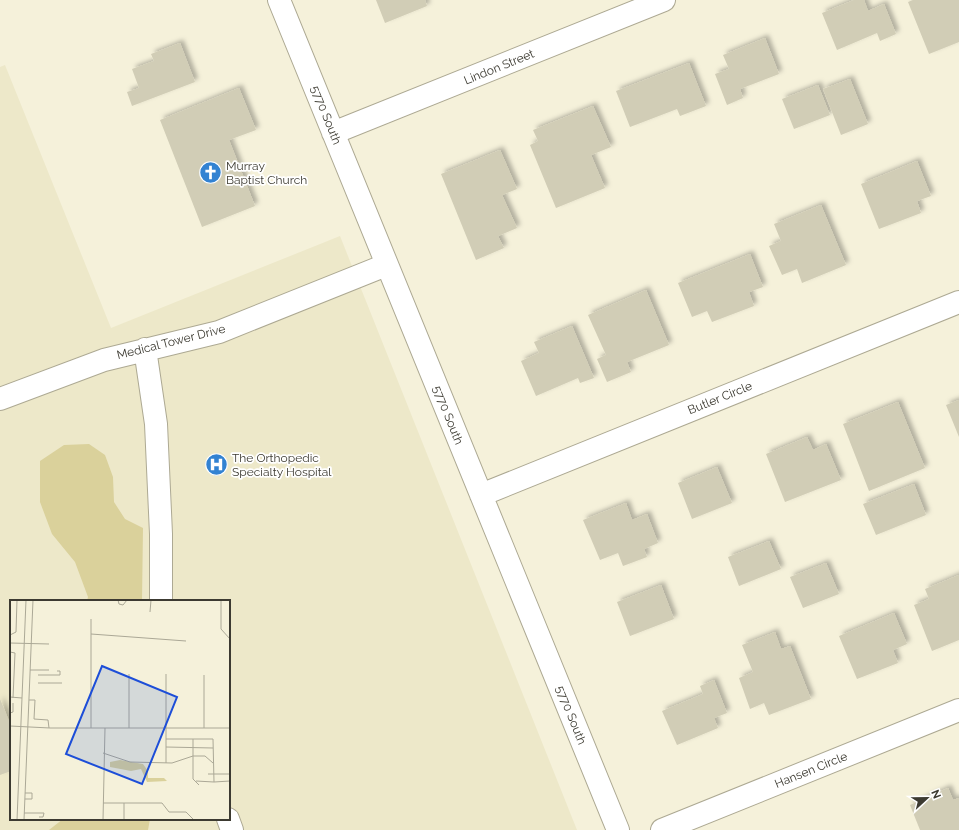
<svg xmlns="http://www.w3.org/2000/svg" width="959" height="830" viewBox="0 0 959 830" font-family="Raleway,sans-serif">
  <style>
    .built { fill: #ede8c9; fill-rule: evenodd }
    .green { fill: #dad19b }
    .building { fill: #d1cdb6; filter: url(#shadow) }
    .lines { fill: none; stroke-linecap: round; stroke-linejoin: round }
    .minor-casing { stroke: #ada993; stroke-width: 24 }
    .minor { stroke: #fff; stroke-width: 22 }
    .labels { text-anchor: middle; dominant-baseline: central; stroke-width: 3.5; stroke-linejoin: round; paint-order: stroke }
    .street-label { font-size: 12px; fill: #3c3a31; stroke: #fff }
    .poi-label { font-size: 12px; fill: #3c3a31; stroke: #fff; text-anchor: start }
    .inset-road { fill: none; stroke: #aba896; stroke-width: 1 }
    .view { fill: #1d4ed8; fill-opacity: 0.15; stroke: #1d4ed8; stroke-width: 2 }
    .inset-edge { fill: none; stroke: #3c3a31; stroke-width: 2 }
  </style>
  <defs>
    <filter id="shadow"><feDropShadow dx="3.5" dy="-3.5" stdDeviation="2" flood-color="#0004"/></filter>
  </defs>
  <rect width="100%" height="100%" fill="#f5f1da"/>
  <path class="built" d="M 5,65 L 111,328 L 340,236 L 577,830 L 0,830 L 0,67 ZM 11,601 L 229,601 L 229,819 L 11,819 Z"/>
  <path class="green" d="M 89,444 L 105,455 L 113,477 L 114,502 L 125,519 L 143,528 L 142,601 L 87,601 L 88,597 L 75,562 L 52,534 L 40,502 L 40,461 L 64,445 Z
    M 63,819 L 150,819 L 148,830 L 49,830 Z"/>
  <path class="building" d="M 376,0 L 425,0 L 427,6 L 385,23 Z
    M 854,0 L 864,0 L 868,11 L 884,4 L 896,34 L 880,41 L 877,33 L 837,50 L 822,13 Z
    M 913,0 L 959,0 L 959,42 L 929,54 L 908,2 Z
    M 765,38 L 779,74 L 740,89 L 743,98 L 727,105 L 715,74 L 729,69 L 723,55 Z
    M 180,43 L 195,82 L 132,106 L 127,92 L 139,88 L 132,69 L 154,61 L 151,54 Z
    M 689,63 L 706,106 L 680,116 L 677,109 L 630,127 L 616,91 Z
    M 850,79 L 868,124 L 841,135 L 823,89 Z
    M 818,85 L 830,115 L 794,129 L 782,99 Z
    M 239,88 L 256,130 L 229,140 L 255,206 L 202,227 L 160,120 Z
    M 593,106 L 611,147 L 591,155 L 605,188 L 556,208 L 530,145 L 538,141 L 533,130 Z
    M 500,150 L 517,189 L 502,195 L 517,228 L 498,236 L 504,248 L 476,260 L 441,174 Z
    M 917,161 L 931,196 L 917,201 L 921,213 L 879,229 L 861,184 Z
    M 821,205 L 846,265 L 802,283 L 797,269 L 782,275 L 769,246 L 781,241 L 774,224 Z
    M 750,254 L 763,287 L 749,292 L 754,306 L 712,322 L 707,311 L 692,317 L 678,283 Z
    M 646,290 L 669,345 L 627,362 L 631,372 L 607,382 L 597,359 L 606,355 L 588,315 Z
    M 572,326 L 594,378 L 580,383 L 578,378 L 536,396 L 521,361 L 539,353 L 534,342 Z
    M 959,400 L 959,437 L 946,405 Z
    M 898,402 L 925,468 L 869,491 L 843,424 Z
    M 807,437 L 813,450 L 826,444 L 841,480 L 785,502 L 766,454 Z
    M 717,467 L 732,503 L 692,519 L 678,483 Z
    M 914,484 L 926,515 L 876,535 L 863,504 Z
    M 626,503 L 632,520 L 647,514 L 658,543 L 644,549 L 647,557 L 623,566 L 618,553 L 600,560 L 583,520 Z
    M 769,541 L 781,569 L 739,586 L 728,557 Z
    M 826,563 L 839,594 L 803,608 L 790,577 Z
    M 959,575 L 959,640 L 932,651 L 914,605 L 929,599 L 925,589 Z
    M 661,585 L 674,619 L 630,636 L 617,602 Z
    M 894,613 L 907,644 L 893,650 L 898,663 L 857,679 L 839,636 Z
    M 775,632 L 781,649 L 790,646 L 811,699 L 769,715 L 764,703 L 750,709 L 739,678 L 753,672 L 742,645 Z
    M 714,680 L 727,713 L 714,718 L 718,728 L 677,745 L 662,711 L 703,694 L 700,686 Z
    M 0,699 L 11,726 L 11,771 L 0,775 Z
    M 948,788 L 953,800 L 959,798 L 959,830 L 920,830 L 910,805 Z"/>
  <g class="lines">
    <defs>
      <path id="minor" d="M 279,0 L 618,830
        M 333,133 L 664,0
        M 145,349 L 156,424 L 161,534 L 161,601
        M 0,399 L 104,360 L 219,332 L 386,265
        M 481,495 L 959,302
        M 228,819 L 232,830
        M 662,830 L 959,710"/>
    </defs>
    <use href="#minor" class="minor-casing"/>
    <use href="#minor" class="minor"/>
  </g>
  <defs>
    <symbol id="church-disc" viewBox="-11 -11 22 22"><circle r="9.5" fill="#3282d2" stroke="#fff"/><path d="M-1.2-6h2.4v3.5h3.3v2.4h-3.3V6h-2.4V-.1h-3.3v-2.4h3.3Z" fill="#fff"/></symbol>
    <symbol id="hospital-disc" viewBox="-11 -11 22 22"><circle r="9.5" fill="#3282d2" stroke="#fff"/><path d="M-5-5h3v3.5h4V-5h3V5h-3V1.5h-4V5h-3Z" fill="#fff"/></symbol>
  </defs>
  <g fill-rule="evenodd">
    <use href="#church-disc" x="198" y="160" width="25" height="25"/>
    <use href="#hospital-disc" x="204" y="452" width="25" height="25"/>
  </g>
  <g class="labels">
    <g class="street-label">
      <text transform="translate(499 67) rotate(-22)">Lindon Street</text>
      <text transform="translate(326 115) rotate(68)">5770 South</text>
      <text transform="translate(171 342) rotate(-14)">Medical Tower Drive</text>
      <text transform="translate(720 398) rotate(-22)">Butler Circle</text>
      <text transform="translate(448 415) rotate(68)">5770 South</text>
      <text transform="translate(571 715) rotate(68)">5770 South</text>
      <text transform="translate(811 770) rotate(-22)">Hansen Circle</text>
    </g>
    <g class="poi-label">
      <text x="226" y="166">Murray<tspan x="226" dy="14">Baptist Church</tspan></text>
      <text x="232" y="458">The Orthopedic<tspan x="232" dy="14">Specialty Hospital</tspan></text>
    </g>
  </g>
  <g transform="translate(10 600)">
    <rect width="220" height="220" fill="#f5f1da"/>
    <path d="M 110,160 L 133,164 L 138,171 L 138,178 L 154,178 L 157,181 L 137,182 L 131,169 L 121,171 L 100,167 L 100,162 Z" fill="#dad19b"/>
    <path class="inset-road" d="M 108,0 L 109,4 L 113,5 L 117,0M 211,0 L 211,29 L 220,39M 140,12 L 141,0M 81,19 L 81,128M 81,34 L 176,41M 0,35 L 6,32 L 7,0M 0,43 L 39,44M 0,52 L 5,53 L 3,98M 20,70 L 39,70M 119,74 L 119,128M 28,75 L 50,75 L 50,71 L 47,71M 194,75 L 194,128M 28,83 L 52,83M 0,97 L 12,98M 19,100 L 25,100 L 24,119 L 38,120 L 39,128M 0,113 L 3,112 L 3,103M 0,126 L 40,128 L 220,128M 156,139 L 203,139 L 204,182 L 220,181M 183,139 L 183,179 L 189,185M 156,147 L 203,148M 93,153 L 120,162 L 162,163 L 183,156 L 195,156 L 203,163M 156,163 L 156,74M 198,174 L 220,174M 186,181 L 204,182M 15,199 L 22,199 L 22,193 L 15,193M 93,203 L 152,203 L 159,212 L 176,212 L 184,220M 114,203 L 114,220M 14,213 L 34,213 L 33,217 L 29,217M 7,220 L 16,0M 14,220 L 23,0M 93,220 L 95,128"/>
    <path class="view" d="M 92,66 L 167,97 L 132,184 L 56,154 Z"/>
    <rect width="220" height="220" class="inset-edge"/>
  </g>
  <g transform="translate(927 798) rotate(68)" stroke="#ffffff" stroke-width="3" paint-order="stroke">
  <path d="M0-3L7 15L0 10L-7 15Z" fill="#3c3a31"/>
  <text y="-6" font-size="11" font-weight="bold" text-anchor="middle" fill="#3c3a31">N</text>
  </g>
</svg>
